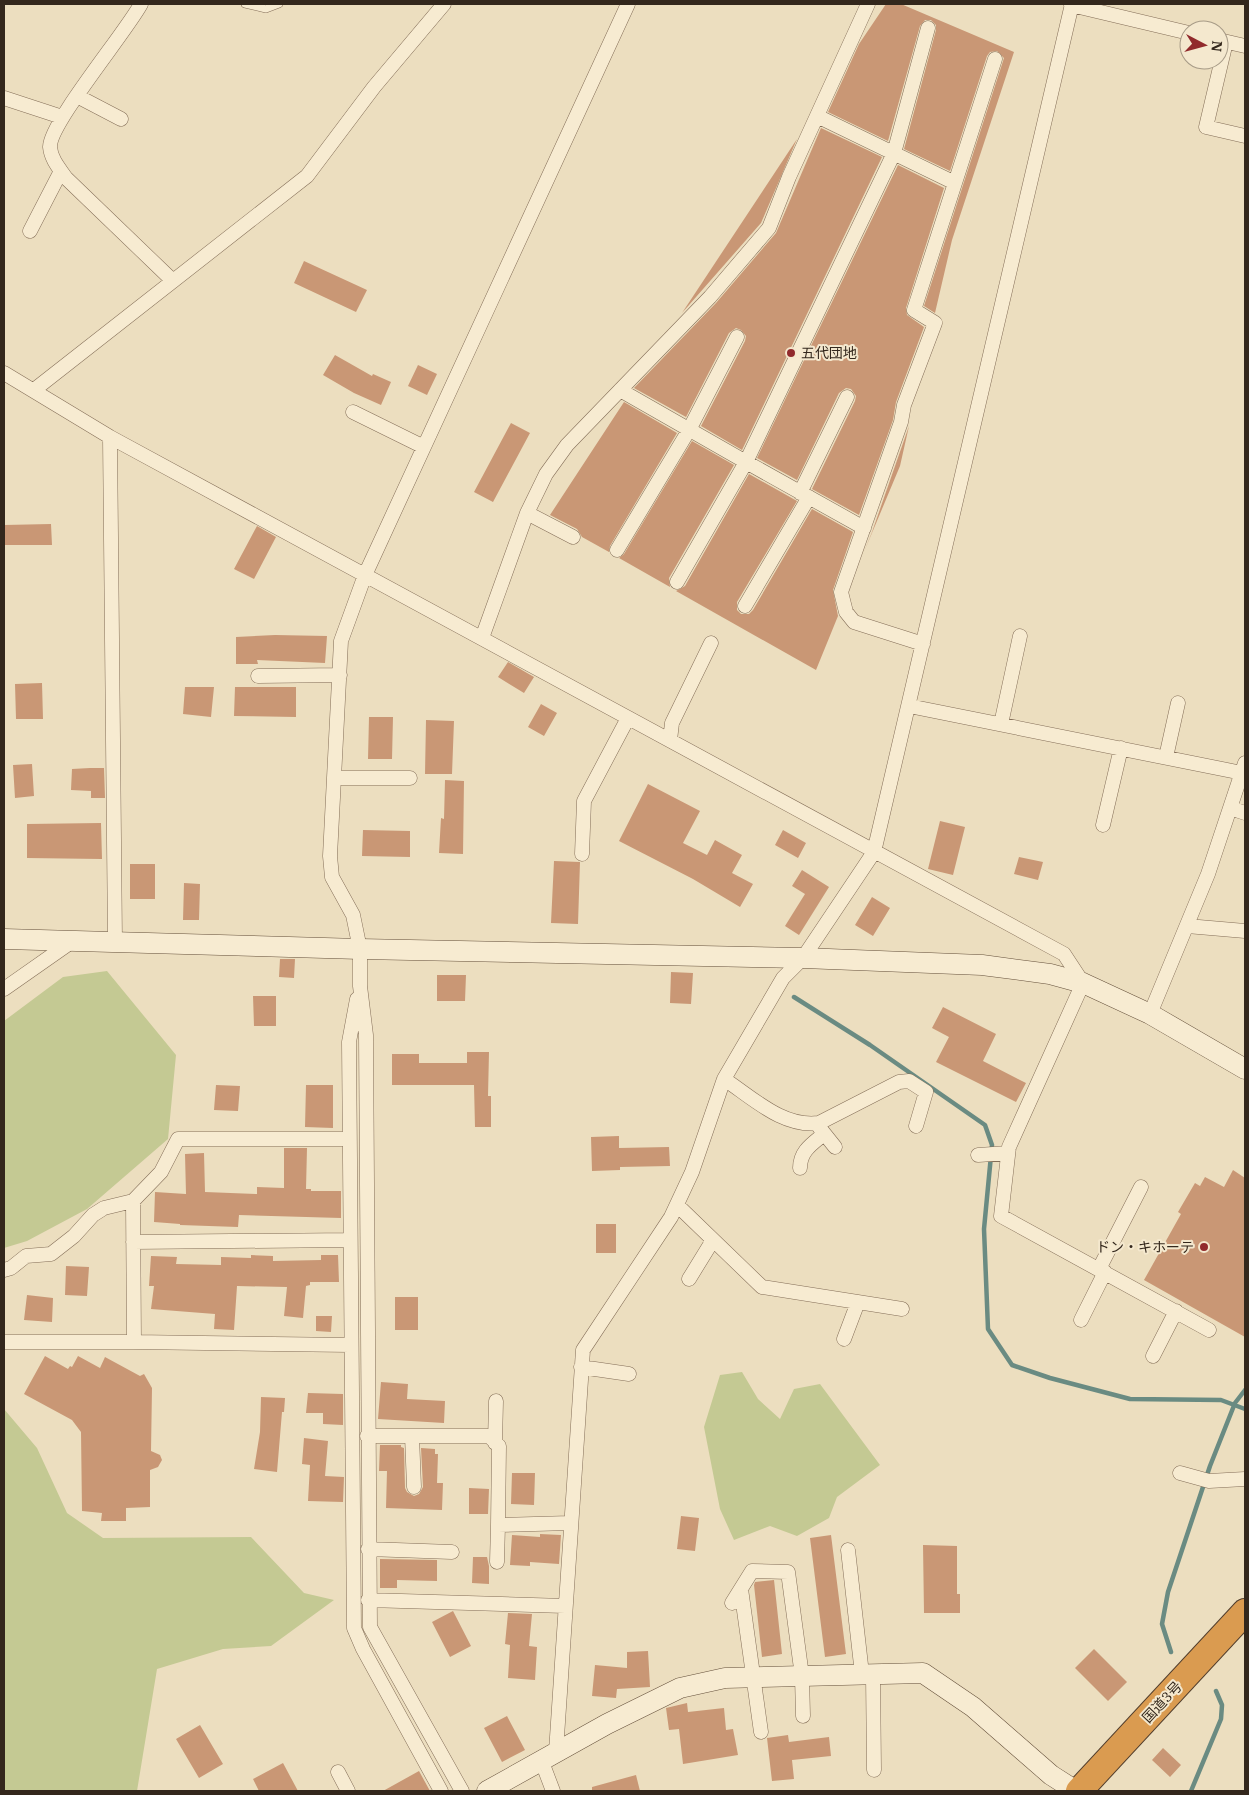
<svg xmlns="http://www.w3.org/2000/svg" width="1249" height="1795" viewBox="0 0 1249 1795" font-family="'IBM Plex Serif','Noto Sans JP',serif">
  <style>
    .green { fill: #c4c993 }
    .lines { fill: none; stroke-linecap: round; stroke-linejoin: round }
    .stream { stroke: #6a8b82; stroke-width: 4.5 }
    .building { fill: #c99775 }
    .lane-casing { stroke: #846e58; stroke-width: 8 }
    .street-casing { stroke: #846e58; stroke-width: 15 }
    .secondary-casing { stroke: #65503b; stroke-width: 21 }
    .highway-casing { stroke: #513d2c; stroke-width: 28 }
    .lane { stroke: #f7ebd1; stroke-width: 7 }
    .street { stroke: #f7ebd1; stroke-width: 14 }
    .secondary { stroke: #f7ebd1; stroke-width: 20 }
    .highway { stroke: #da9b50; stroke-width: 26 }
    .poi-dot { fill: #912a2c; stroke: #f4e8ce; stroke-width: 2 }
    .labels { text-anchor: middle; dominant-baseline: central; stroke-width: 4; stroke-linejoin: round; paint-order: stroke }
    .poi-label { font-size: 14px; fill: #33271c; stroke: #f4e8ce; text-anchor: start }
    .street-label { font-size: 14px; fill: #33271c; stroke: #f4e8ce }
  </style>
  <rect width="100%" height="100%" fill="#ecdebf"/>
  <path class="green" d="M 107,971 L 176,1055 L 168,1139 L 87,1209 L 27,1241 L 4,1248 L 4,1021 L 63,977 Z
    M 742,1372 L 758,1399 L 780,1419 L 794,1389 L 820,1384 L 880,1465 L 837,1497 L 829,1518 L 797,1536 L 770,1526 L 734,1540 L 720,1509 L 704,1427 L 720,1375 Z
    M 4,1409 L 37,1448 L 67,1513 L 103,1538 L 251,1537 L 304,1593 L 334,1600 L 271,1646 L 223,1649 L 157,1669 L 137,1791 L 4,1791 Z"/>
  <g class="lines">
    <path class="stream" d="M 794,997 L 870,1045 L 985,1125 L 992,1145 L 984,1229 L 988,1329 L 1012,1365 L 1050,1378 L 1130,1399 L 1221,1400 L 1245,1409
      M 1171,1652 L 1162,1624 L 1168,1592 L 1210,1466 L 1235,1403 L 1245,1390
      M 1191,1791 L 1221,1719 L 1222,1705 L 1216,1691"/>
  </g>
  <path class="building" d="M 886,4 L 901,4 L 1014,52 L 952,240 L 935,313 L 924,306 L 1004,58 L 997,51 L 990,52 L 987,56 L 950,171 L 904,149 L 936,30 L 936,25 L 931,20 L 925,20 L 920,26 L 888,141 L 828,112 L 859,44 Z
    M 821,128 L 882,157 L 742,450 L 701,426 L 745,341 L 746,336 L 741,330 L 736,328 L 729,333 L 686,417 L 634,388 L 716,303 L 776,233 Z
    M 797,139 L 761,223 L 682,313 Z
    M 898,165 L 944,188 L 906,308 L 907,315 L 924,327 L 896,402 L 893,420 L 859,515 L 812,489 L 855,401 L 856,396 L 851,389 L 846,388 L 839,393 L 797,480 L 757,458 Z
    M 304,261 L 367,290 L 356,312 L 294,283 Z
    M 335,355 L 372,376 L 373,374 L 391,382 L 381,405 L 354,393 L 323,375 Z
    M 418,365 L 437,374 L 427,395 L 408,386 Z
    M 624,402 L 677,433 L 610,546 L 609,552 L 582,537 L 577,529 L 550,515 Z
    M 511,423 L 530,433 L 493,502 L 474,492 Z
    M 909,426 L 900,466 L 864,552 L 872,532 Z
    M 692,441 L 734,465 L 669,578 L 670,587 L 619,558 L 624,554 Z
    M 749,474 L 797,501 L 737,602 L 737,610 L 741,614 L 749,614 L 753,610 L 812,509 L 853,532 L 833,590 L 838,616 L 816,670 L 676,591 L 685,586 Z
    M 51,524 L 52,545 L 4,545 L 4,525 Z
    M 257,526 L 276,537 L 254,579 L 234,569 Z
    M 275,635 L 327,636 L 325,663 L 257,660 L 258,664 L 236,664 L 236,637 Z
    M 508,662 L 534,677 L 524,693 L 498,677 Z
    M 42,683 L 43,719 L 16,719 L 15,684 Z
    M 185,687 L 214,687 L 211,717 L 183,714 Z
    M 235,687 L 296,687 L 296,717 L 234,716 Z
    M 541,704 L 557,713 L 544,736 L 528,727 Z
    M 369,717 L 393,717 L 392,759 L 368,759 Z
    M 426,720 L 454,721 L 452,774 L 425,774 Z
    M 32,764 L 34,796 L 15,798 L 13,765 Z
    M 90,768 L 104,768 L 105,798 L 91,798 L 91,791 L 71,790 L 72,769 Z
    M 445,780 L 464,781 L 463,854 L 439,853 L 441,818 L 444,819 Z
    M 648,784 L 700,811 L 683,843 L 707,855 L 715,840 L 742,855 L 732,873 L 753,884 L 740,907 L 693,879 L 619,841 Z
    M 940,821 L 965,827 L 953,875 L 928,869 Z
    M 101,823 L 102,859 L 27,858 L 27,824 Z
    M 363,830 L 410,831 L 410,857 L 362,856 Z
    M 783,830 L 806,843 L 798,858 L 775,845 Z
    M 1019,857 L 1043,862 L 1038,880 L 1014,874 Z
    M 554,861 L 580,862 L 578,924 L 551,923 Z
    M 130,864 L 155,864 L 155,899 L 130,899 Z
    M 802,870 L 829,887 L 799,935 L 785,926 L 805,894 L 792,886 Z
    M 184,883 L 200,884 L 199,920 L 183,920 Z
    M 872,897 L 890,908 L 873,936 L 855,925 Z
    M 280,959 L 295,959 L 294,978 L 279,977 Z
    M 671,972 L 693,973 L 691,1004 L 670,1003 Z
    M 437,975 L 466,975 L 465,1001 L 437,1001 Z
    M 253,996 L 276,996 L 276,1026 L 254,1026 Z
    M 943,1007 L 996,1034 L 983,1061 L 1026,1083 L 1016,1102 L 936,1062 L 949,1037 L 932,1028 Z
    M 467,1052 L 489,1052 L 488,1096 L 491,1096 L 491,1127 L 475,1127 L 474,1085 L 392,1085 L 392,1054 L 419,1054 L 419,1063 L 467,1063 Z
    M 216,1085 L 240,1086 L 238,1111 L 214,1110 Z
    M 306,1085 L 333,1085 L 333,1128 L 305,1127 Z
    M 619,1136 L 619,1148 L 669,1147 L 670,1166 L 620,1167 L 620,1170 L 592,1171 L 591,1137 Z
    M 284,1148 L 307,1148 L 306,1189 L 311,1189 L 311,1191 L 341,1191 L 341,1218 L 239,1215 L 238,1227 L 180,1225 L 180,1224 L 154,1222 L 155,1192 L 186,1194 L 185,1154 L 204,1153 L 205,1192 L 257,1194 L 257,1187 L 284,1188 Z
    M 1233,1170 L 1245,1178 L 1245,1337 L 1144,1280 L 1181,1214 L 1178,1212 L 1195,1183 L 1200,1186 L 1205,1177 L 1224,1187 Z
    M 596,1224 L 616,1224 L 616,1253 L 596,1253 Z
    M 251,1255 L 273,1256 L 273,1261 L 321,1260 L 321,1255 L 338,1255 L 339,1282 L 310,1282 L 310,1285 L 306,1286 L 303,1318 L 284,1316 L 287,1287 L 237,1286 L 234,1330 L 214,1329 L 215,1314 L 151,1309 L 154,1286 L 149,1286 L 151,1256 L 177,1257 L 176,1264 L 221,1265 L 221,1257 L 251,1258 Z
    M 66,1266 L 89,1267 L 87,1296 L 65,1295 Z
    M 27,1295 L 53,1298 L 52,1322 L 24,1320 Z
    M 395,1297 L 418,1297 L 418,1330 L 395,1330 Z
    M 316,1316 L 332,1316 L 331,1332 L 316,1331 Z
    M 45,1356 L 68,1369 L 70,1366 L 72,1367 L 78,1356 L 100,1368 L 105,1357 L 140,1376 L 144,1374 L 152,1388 L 151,1451 L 160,1455 L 162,1460 L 158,1467 L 150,1470 L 150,1507 L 126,1508 L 126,1521 L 101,1521 L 102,1513 L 82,1511 L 81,1432 L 72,1420 L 24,1394 Z
    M 381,1382 L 408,1384 L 407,1399 L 445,1401 L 444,1423 L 378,1419 Z
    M 308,1393 L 343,1394 L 343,1425 L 323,1424 L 323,1413 L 306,1413 Z
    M 261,1397 L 285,1398 L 284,1412 L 282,1412 L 277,1472 L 254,1469 L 260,1432 Z
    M 304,1438 L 328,1441 L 325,1476 L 344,1477 L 343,1502 L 308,1501 L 310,1465 L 302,1464 Z
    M 380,1445 L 401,1445 L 401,1447 L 404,1448 L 405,1488 L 407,1492 L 414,1496 L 419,1494 L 423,1487 L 421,1448 L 435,1449 L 435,1454 L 438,1454 L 437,1483 L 443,1483 L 442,1510 L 386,1508 L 387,1471 L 379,1471 Z
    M 512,1473 L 535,1473 L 534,1505 L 511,1504 Z
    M 469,1488 L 489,1489 L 488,1514 L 469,1514 Z
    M 681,1516 L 699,1518 L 695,1551 L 677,1549 Z
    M 540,1534 L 561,1535 L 559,1564 L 530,1562 L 530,1566 L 510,1565 L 512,1535 L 540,1537 Z
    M 831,1535 L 846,1654 L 825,1657 L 810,1538 Z
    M 923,1545 L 957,1546 L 957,1594 L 960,1594 L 960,1613 L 924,1613 Z
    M 473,1557 L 487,1557 L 489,1566 L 489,1584 L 472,1583 Z
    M 380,1559 L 437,1560 L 437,1581 L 397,1580 L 397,1588 L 380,1588 Z
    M 774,1580 L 782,1654 L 762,1657 L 754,1585 L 755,1582 Z
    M 453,1611 L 471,1646 L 450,1657 L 432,1622 Z
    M 508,1613 L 532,1614 L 529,1646 L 537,1647 L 535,1680 L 508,1678 L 510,1645 L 505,1644 Z
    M 1094,1649 L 1127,1682 L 1108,1701 L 1075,1668 Z
    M 648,1651 L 650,1687 L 617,1689 L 616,1698 L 592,1696 L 595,1665 L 627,1668 L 627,1652 Z
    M 687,1703 L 688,1712 L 724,1708 L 726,1730 L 733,1729 L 738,1755 L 683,1764 L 679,1729 L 669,1730 L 666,1708 Z
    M 507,1716 L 525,1750 L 502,1762 L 484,1728 Z
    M 200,1725 L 223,1764 L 199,1778 L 176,1739 Z
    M 788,1735 L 789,1742 L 829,1737 L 831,1756 L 792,1760 L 794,1779 L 772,1781 L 767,1738 Z
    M 1163,1748 L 1181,1765 L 1170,1777 L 1152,1760 Z
    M 283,1763 L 298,1791 L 259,1791 L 253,1779 Z
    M 419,1771 L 430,1791 L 383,1791 Z
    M 636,1775 L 640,1791 L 592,1791 L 592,1787 Z"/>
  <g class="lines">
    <defs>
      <path id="lane" d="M 245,4 L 266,9 L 279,4"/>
      <path id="street" d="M 141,4 C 126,32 49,124 50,147 C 51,159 59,168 66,178 L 172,280
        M 1071,5 L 1189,33
        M 1219,40 L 1245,46
        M 1226,42 L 1206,127 L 1245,136
        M 77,96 L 121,119
        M 4,98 L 62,117
        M 817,116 L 955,183
        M 30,231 L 61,171
        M 4,373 L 110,437 L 1064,954 L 1083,983 L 1009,1147 L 1001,1216 L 1209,1330
        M 34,390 L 307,176 L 374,87 L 444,4
        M 620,390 L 746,462 L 677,582
        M 353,412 L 424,447
        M 110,437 L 115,941
        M 800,493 L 847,397
        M 527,513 L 573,537
        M 864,528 L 746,462 L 894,153 L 928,28
        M 617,550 L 689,430 L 737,337
        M 745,606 L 809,497
        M 482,638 L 527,513 L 546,474 L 567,445 L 710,297 L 769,228 L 789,177 L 868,4
        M 923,644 L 854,622 L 846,612 L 841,592 L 901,422 L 904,405 L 935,323 L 914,310 L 995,59
        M 258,676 L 340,675
        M 909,706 L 1242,773
        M 1001,724 L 1020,636
        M 670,740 L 672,723 L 711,643
        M 1166,757 L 1178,703
        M 334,778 L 410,778
        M 1230,808 L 1245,813
        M 1103,825 L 1121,748
        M 582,854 L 584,801 L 628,718
        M 1187,926 L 1245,931
        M 4,989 L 74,940
        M 357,999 L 349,1042 L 354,1628 L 363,1649 L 441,1791
        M 1150,1014 L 1208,874 L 1245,763
        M 724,1079 C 753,1098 783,1128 819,1123 L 899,1082 L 909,1081 L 926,1092 L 916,1126
        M 819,1127 L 835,1147
        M 349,1139 L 178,1139 L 161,1172 L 133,1201 L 134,1342 L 350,1345
        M 978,1155 L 1008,1153
        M 800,1168 C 800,1151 812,1144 824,1134
        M 677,1205 L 762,1287 L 902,1309
        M 133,1242 L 350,1240
        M 1099,1269 L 1141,1187
        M 4,1270 L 11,1268 L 26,1256 L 51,1254 L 74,1236 L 93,1215 L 104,1208 L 133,1201
        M 689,1279 L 713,1240
        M 1081,1320 L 1105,1272
        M 844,1339 L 858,1302
        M 4,1342 L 134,1342
        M 1153,1356 L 1176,1311
        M 581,1367 L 629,1374
        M 367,1436 L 489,1436 L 499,1446 L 498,1525 L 570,1523
        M 412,1436 L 414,1487
        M 495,1443 L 496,1401
        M 1180,1473 L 1209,1481 L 1245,1479
        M 368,1549 L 452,1552
        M 848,1550 L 862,1674
        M 497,1562 L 498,1525
        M 741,1589 L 761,1732
        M 368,1600 L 565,1606
        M 732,1603 L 752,1571 L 788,1572 L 802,1676 L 803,1716
        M 873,1674 L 874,1770
        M 556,1752 L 583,1350 L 671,1217 L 692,1172 L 724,1079 L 783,978 L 803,958 L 874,852 L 1072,4
        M 542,1762 L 553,1791
        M 338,1772 L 348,1791
        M 462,1791 L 370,1627 L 366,1035 L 360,986 L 360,949 L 353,915 L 332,877 L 330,856 L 341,641 L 365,575 L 628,4"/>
      <path id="secondary" d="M 4,939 L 360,949 L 803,958 L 982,965 L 1050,974 L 1083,983 L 1150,1014 L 1245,1069
        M 487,1791 L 607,1724 L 680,1688 L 725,1678 L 923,1673 L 973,1707 L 1051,1775 L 1076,1791"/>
      <path id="highway" d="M 1079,1791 L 1245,1612"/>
    </defs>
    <use href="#lane" class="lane-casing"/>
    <use href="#street" class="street-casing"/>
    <use href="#secondary" class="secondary-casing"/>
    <use href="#highway" class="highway-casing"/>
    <use href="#lane" class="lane"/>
    <use href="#street" class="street"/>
    <use href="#secondary" class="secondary"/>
    <use href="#highway" class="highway"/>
  </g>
  <g class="poi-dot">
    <circle cx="791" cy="353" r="5"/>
    <circle cx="1204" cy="1247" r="5"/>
  </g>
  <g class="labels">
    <g class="poi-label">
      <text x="801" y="353">五代団地</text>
      <text x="1194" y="1247" text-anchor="end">ドン・キホーテ</text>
    </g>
    <g class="street-label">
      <text transform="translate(1162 1702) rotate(-47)">国道3号</text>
    </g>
  </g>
  <rect width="1249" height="1795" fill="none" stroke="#33271c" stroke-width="10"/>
  <g transform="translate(1204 45) rotate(96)"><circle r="24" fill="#f4e8ce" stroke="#a79b87"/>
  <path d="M0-4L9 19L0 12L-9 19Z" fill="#912a2c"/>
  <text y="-8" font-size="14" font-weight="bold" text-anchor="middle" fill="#33271c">N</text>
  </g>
</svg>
